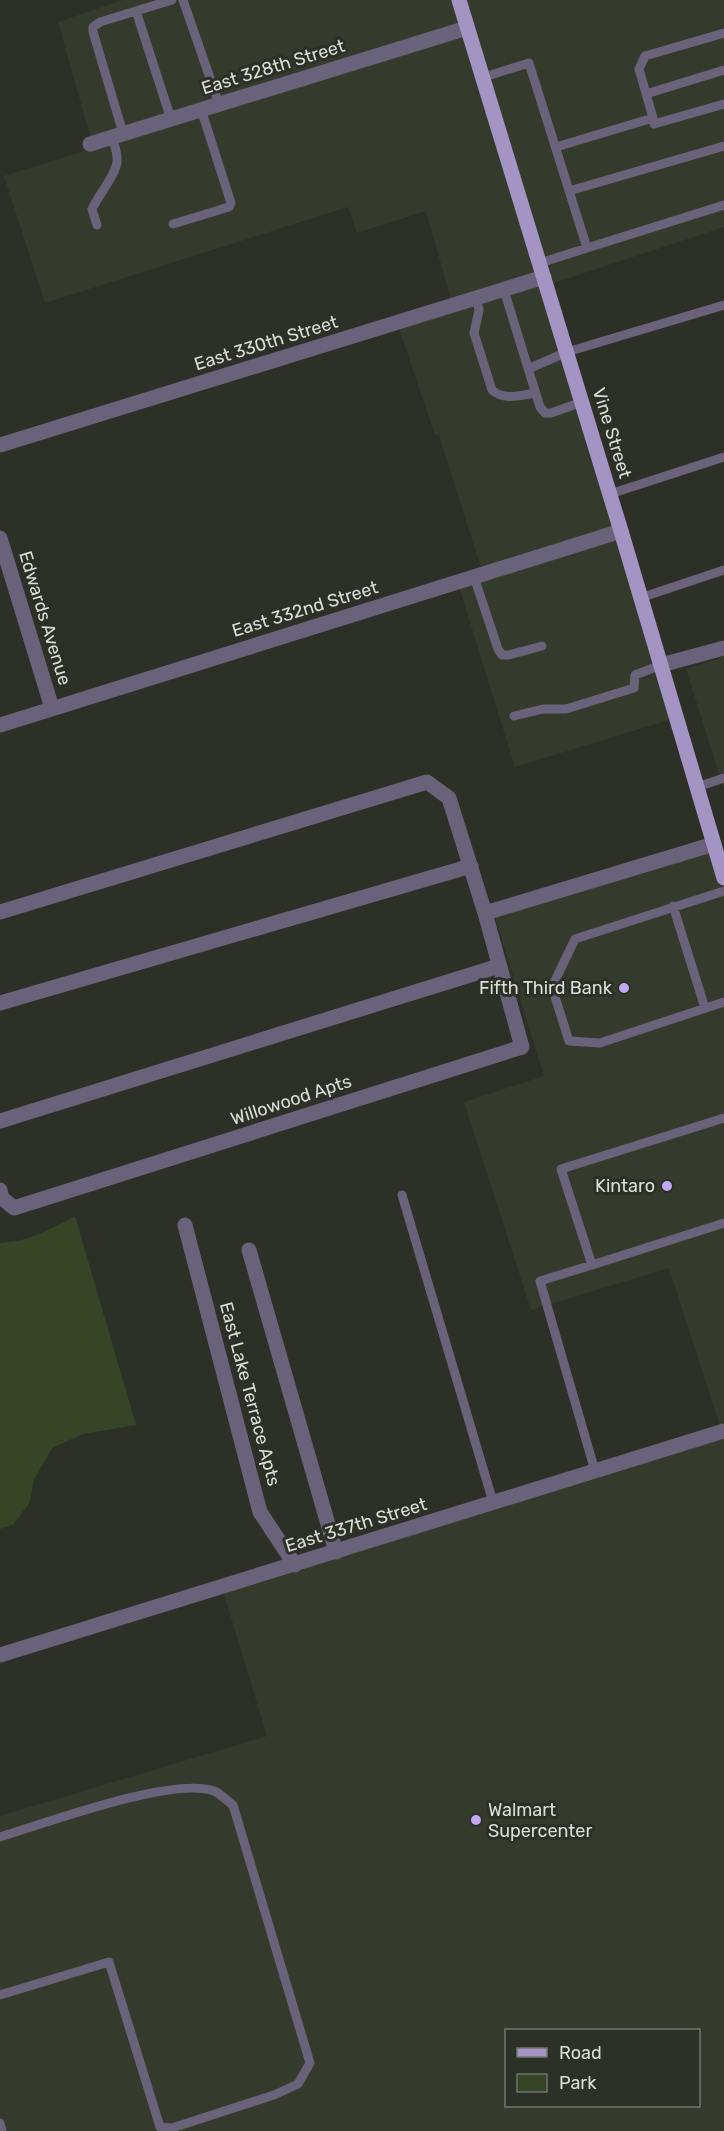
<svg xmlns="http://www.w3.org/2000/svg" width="724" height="2131" viewBox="0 0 724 2131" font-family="Rubik,sans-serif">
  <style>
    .built { fill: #343b2c; fill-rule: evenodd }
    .green { fill: #364525 }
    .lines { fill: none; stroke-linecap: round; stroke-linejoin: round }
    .lane { stroke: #69627a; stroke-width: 9 }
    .street { stroke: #69627a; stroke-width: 15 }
    .primary { stroke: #a394c4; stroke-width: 15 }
    .poi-dot { fill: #c1a8f3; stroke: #2c3027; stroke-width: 2 }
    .labels { text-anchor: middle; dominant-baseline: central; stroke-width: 6; stroke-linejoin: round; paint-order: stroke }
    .street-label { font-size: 18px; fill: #dbded8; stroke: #2c3027 }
    .poi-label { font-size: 18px; fill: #dbded8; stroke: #2c3027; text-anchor: end }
  </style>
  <rect width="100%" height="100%" fill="#2c3027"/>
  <path class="built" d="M 123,0 L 454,0 L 462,25 L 91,139 L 58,22 Z
    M 463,0 L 724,0 L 724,227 L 551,284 Z
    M 464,33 L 539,276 L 452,303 L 426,211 L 357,233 L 348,207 L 45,303 L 4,176 Z
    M 541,281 L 618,529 L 482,571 L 439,435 L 435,435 L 398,325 Z
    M 618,536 L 672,719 L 515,767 L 459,587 Z
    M 724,657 L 724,789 L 686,669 Z
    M 710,851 L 724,895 L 724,1425 L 720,1426 L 669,1268 L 531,1310 L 464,1102 L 544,1076 L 495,917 Z
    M 724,1437 L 724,2131 L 0,2131 L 0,1816 L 267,1736 L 223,1591 ZM 506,2030 L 698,2030 L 698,2106 L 506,2106 Z"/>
  <path class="green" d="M 75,1216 L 136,1425 L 83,1434 L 52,1448 L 34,1480 L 30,1502 L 14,1524 L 0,1529 L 0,1243 C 31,1241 49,1230 75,1216 Z"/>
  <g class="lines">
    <path class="lane" d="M 183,0 L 219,104
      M 136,11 L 171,119
      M 484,77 L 529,63 L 587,248 L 540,263
      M 646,94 L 724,70
      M 653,118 L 654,124 L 724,104
      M 123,133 L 93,32 L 93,27 L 100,22 L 172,0
      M 556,147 L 653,118 L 639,69 L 645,56 L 724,33
      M 569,191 L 724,146
      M 173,224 L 229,207 L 231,203 L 201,109
      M 97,225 L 92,209 C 98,196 117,173 117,161 C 118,154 114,144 112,137
      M 587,248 L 724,205
      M 504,290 L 540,407 L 545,413 L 551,413 L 582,402
      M 476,298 L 479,310 L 474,333 L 492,390 C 504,401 521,395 535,393
      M 528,369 L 567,352 L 724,305
      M 610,494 L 724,457
      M 474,577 L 498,649 L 502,655 L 509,655 L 542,646
      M 640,598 L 724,570
      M 514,716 L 543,709 L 566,709 L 634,688 L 635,675 L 661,665
      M 697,787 L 724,778
      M 724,891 L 575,939 L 552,987 L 569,1041 L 600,1043 L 724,1002
      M 673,906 L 705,1008
      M 724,1118 L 561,1169 L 592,1265 L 724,1223
      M 402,1195 L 493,1502
      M 592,1265 L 540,1281 L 595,1471
      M 0,1837 C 46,1823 173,1776 214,1791 C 221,1794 227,1801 233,1805 L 310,2063 L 298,2084 L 274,2095 L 172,2128 L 160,2127 L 109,1962 L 0,1995
      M 0,2123 L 2,2131"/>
    <path class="street" d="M 90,144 L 467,28
      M 0,445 L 544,277
      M 0,538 L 52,708
      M 661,665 L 724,648
      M 0,725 L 621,531
      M 0,912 L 427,782 L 449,798 L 485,913 L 522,1047 L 14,1208 L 2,1198 L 0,1190
      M 485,913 L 714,844
      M 0,1003 L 471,866
      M 0,1121 L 499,966
      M 185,1225 L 260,1512 L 295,1565
      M 249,1250 L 336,1552
      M 0,1655 L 724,1431"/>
    <path class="primary" d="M 459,0 L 621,531 L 724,878"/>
  </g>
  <g class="poi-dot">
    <circle cx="624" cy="988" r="6"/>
    <circle cx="667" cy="1186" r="6"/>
    <circle cx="476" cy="1820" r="6"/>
  </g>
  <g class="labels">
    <g class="street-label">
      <text transform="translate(273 67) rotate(-17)">East 328th Street</text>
      <text transform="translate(266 343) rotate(-17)">East 330th Street</text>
      <text transform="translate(612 433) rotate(73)">Vine Street</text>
      <text transform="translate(305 609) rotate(-17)">East 332nd Street</text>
      <text transform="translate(45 618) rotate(73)">Edwards Avenue</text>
      <text transform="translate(291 1100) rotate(-18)">Willowood Apts</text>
      <text transform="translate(250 1394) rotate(75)">East Lake Terrace Apts</text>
      <text transform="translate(356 1525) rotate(-17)">East 337th Street</text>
    </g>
    <g class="poi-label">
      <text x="612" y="988">Fifth Third Bank</text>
      <text x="655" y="1186">Kintaro</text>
      <text x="488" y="1810" text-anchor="start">Walmart<tspan x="488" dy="21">Supercenter</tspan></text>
    </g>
  </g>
  <rect x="505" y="2029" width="195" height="78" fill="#2c3027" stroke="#72766e" stroke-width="1.5"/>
  <rect x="517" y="2048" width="30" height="9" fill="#a394c4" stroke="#72766e" stroke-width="1.5"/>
  <text x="559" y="2059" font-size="18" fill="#dbded8">Road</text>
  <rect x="517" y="2074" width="30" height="18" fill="#364525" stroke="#72766e" stroke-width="1.5"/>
  <text x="559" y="2089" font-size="18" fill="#dbded8">Park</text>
</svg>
